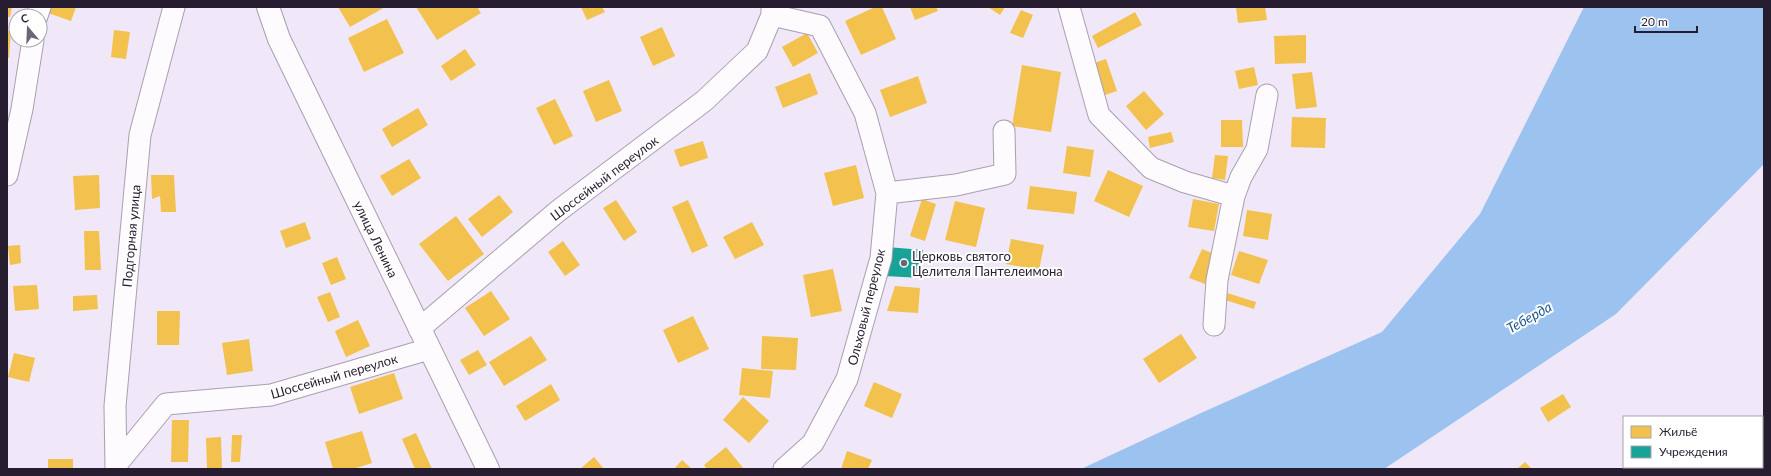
<svg xmlns="http://www.w3.org/2000/svg" width="1771" height="476" viewBox="0 0 1771 476" font-family="Lato,sans-serif">
  <style>
    .water { fill: #9cc3f0 }
    .homes { fill: #f2c14e }
    .public { fill: #17a398 }
    .lines { fill: none; stroke-linecap: round; stroke-linejoin: round }
    .minor-casing { stroke: #a89faf; stroke-width: 23 }
    .major-casing { stroke: #a89faf; stroke-width: 24 }
    .minor { stroke: #fdfbfe; stroke-width: 21 }
    .major { stroke: #fdfbfe; stroke-width: 22 }
    .poi-dot { fill: #6d6476; stroke: #fff; stroke-width: 1.5 }
    .labels { text-anchor: middle; dominant-baseline: central; stroke-width: 4; stroke-linejoin: round; paint-order: stroke }
    .street-label { font-size: 13px; fill: #271d30; stroke: #fff }
    .poi-label { font-size: 13px; fill: #271d30; stroke: #fff; text-anchor: start }
    .water-label { font-size: 14px; font-style: italic; fill: #18578c; stroke: #fff }
  </style>
  <rect width="100%" height="100%" fill="#f0e7f8"/>
  <path class="water" d="M 1584,7 L 1764,7 L 1764,164 L 1616,314 L 1384,469 L 1081,469 L 1201,413 L 1382,332 L 1480,214 Z"/>
  <path class="homes" d="M 7,7 L 12,7 L 10,17 L 7,17 Z
    M 50,7 L 76,7 L 71,21 L 48,13 Z
    M 338,7 L 385,7 L 350,27 Z
    M 416,7 L 477,7 L 481,13 L 437,40 Z
    M 581,7 L 602,7 L 605,12 L 587,20 Z
    M 875,7 L 882,7 L 896,39 L 861,55 L 845,21 Z
    M 910,7 L 936,7 L 938,11 L 915,20 Z
    M 988,7 L 1005,7 L 1000,15 Z
    M 1236,7 L 1265,7 L 1267,20 L 1238,23 Z
    M 1021,10 L 1033,15 L 1023,38 L 1010,33 Z
    M 1135,12 L 1142,25 L 1098,48 L 1092,36 Z
    M 387,19 L 404,53 L 364,72 L 348,38 Z
    M 662,27 L 675,56 L 653,66 L 640,37 Z
    M 114,30 L 130,32 L 126,59 L 111,57 Z
    M 7,31 L 11,31 L 9,58 L 7,58 Z
    M 807,33 L 818,53 L 793,67 L 782,47 Z
    M 1306,35 L 1306,63 L 1275,64 L 1274,36 Z
    M 465,49 L 476,65 L 451,81 L 441,66 Z
    M 1106,59 L 1117,91 L 1105,95 L 1094,63 Z
    M 1022,65 L 1061,72 L 1051,132 L 1012,126 Z
    M 1254,67 L 1258,85 L 1239,89 L 1235,71 Z
    M 1312,72 L 1317,107 L 1296,109 L 1292,74 Z
    M 810,73 L 818,94 L 783,108 L 775,87 Z
    M 918,76 L 927,103 L 890,117 L 880,90 Z
    M 609,80 L 622,111 L 596,122 L 583,91 Z
    M 1144,91 L 1164,114 L 1146,130 L 1126,106 Z
    M 555,99 L 573,136 L 554,145 L 536,108 Z
    M 418,108 L 428,125 L 392,147 L 382,129 Z
    M 1292,117 L 1326,118 L 1325,148 L 1291,147 Z
    M 1221,120 L 1242,120 L 1243,147 L 1221,147 Z
    M 1171,132 L 1174,142 L 1150,148 L 1148,137 Z
    M 703,141 L 708,158 L 680,167 L 674,150 Z
    M 1067,146 L 1094,150 L 1090,177 L 1063,173 Z
    M 1215,155 L 1228,156 L 1225,180 L 1212,178 Z
    M 409,159 L 421,178 L 392,196 L 380,176 Z
    M 856,165 L 864,198 L 833,206 L 824,173 Z
    M 1108,170 L 1143,186 L 1129,217 L 1094,201 Z
    M 99,175 L 100,208 L 75,210 L 73,176 Z
    M 151,175 L 174,175 L 176,212 L 161,212 L 160,196 L 152,199 Z
    M 1030,186 L 1077,192 L 1074,214 L 1027,209 Z
    M 499,195 L 513,212 L 482,237 L 468,219 Z
    M 922,199 L 936,204 L 925,241 L 910,236 Z
    M 1193,199 L 1219,204 L 1214,231 L 1188,227 Z
    M 616,200 L 637,232 L 624,241 L 603,208 Z
    M 688,200 L 708,246 L 692,253 L 672,207 Z
    M 955,201 L 985,208 L 976,247 L 945,240 Z
    M 1247,210 L 1272,214 L 1268,240 L 1243,236 Z
    M 456,216 L 484,254 L 448,281 L 419,244 Z
    M 305,222 L 311,239 L 286,248 L 280,231 Z
    M 752,222 L 764,245 L 735,259 L 723,237 Z
    M 84,231 L 99,231 L 101,270 L 85,270 Z
    M 1011,239 L 1044,245 L 1039,270 L 1006,264 Z
    M 563,241 L 580,265 L 565,276 L 548,252 Z
    M 20,245 L 21,263 L 10,265 L 8,246 Z
    M 1202,249 L 1217,255 L 1205,284 L 1189,278 Z
    M 1239,251 L 1268,260 L 1259,284 L 1231,275 Z
    M 337,257 L 346,279 L 331,285 L 322,263 Z
    M 833,269 L 842,311 L 811,317 L 803,275 Z
    M 37,285 L 39,309 L 15,311 L 13,286 Z
    M 895,286 L 920,288 L 918,313 L 887,311 Z
    M 491,291 L 510,319 L 484,336 L 465,308 Z
    M 330,292 L 340,317 L 328,322 L 317,297 Z
    M 1227,293 L 1256,302 L 1254,309 L 1225,300 Z
    M 97,295 L 98,309 L 73,311 L 73,296 Z
    M 157,311 L 180,311 L 179,345 L 157,345 Z
    M 693,316 L 709,349 L 678,363 L 663,330 Z
    M 358,320 L 370,346 L 346,357 L 335,331 Z
    M 1181,334 L 1197,358 L 1159,383 L 1143,359 Z
    M 531,336 L 547,360 L 504,386 L 489,362 Z
    M 762,336 L 798,338 L 796,370 L 761,369 Z
    M 249,339 L 253,371 L 227,375 L 222,343 Z
    M 478,350 L 487,365 L 469,375 L 460,360 Z
    M 14,353 L 35,358 L 29,382 L 8,377 Z
    M 742,368 L 773,371 L 770,398 L 739,395 Z
    M 394,373 L 403,399 L 359,414 L 350,387 Z
    M 874,382 L 902,394 L 892,418 L 864,406 Z
    M 551,384 L 560,400 L 525,421 L 516,406 Z
    M 1563,394 L 1571,407 L 1548,422 L 1540,408 Z
    M 743,397 L 769,421 L 749,443 L 723,420 Z
    M 172,420 L 189,420 L 188,462 L 171,462 Z
    M 362,431 L 372,463 L 353,469 L 333,469 L 325,442 Z
    M 416,433 L 432,469 L 415,469 L 402,439 Z
    M 232,435 L 242,435 L 240,462 L 231,462 Z
    M 221,437 L 222,468 L 207,469 L 206,438 Z
    M 726,447 L 744,469 L 707,469 L 704,465 Z
    M 847,451 L 872,460 L 868,469 L 841,469 Z
    M 594,457 L 604,469 L 580,469 Z
    M 48,459 L 73,459 L 73,469 L 48,469 Z
    M 682,460 L 692,469 L 674,469 Z
    M 1525,462 L 1532,469 L 1517,469 Z"/>
  <path class="public" d="M 887,247 L 923,250 L 921,278 L 885,276 Z"/>
  <g class="lines">
    <defs>
      <path id="minor" d="M 772,7 L 772,15 L 820,26 L 865,113 L 887,193 L 881,258 L 847,379 L 813,443 L 784,469
        M 1069,7 L 1099,115 L 1151,168 L 1185,182 L 1234,196 L 1217,280 L 1214,325
        M 37,16 L 40,7
        M 7,175 L 22,109 L 33,40
        M 887,193 L 956,185 L 1005,174 L 1004,131
        M 1234,196 L 1241,177 L 1257,149 L 1267,95
        M 419,329 L 558,211 L 704,101 L 757,51 L 772,15
        M 116,465 L 166,404 L 271,395 L 429,349
        M 116,469 L 115,406 L 140,135 L 174,7"/>
      <path id="major" d="M 268,7 L 279,39 L 488,469"/>
    </defs>
    <use href="#minor" class="minor-casing"/>
    <use href="#major" class="major-casing"/>
    <use href="#minor" class="minor"/>
    <use href="#major" class="major"/>
  </g>
  <circle class="poi-dot" cx="904" cy="263" r="4"/>
  <g class="labels">
    <g class="street-label">
      <text transform="translate(604 178) rotate(-37)">Шоссейный переулок</text>
      <text transform="translate(131 236) rotate(-85)">Подгорная улица</text>
      <text transform="translate(376 239) rotate(64)">улица Ленина</text>
      <text transform="translate(866 307) rotate(-76)">Ольховый переулок</text>
      <text transform="translate(334 376) rotate(-16)">Шоссейный переулок</text>
    </g>
    <g class="poi-label">
      <text x="912" y="256">Церковь святого<tspan x="912" dy="15">Целителя Пантелеимона</tspan></text>
    </g>
    <g class="water-label">
      <text transform="translate(1529 317) rotate(-29)">Теберда</text>
    </g>
  </g>
  <rect width="1771" height="476" fill="none" stroke="#271d30" stroke-width="16"/>
  <rect x="1623" y="416" width="140" height="52" fill="#ffffff" stroke="#a9a5ac"/>
  <rect x="1631" y="426" width="20" height="12" fill="#f2c14e" stroke="#a9a5ac"/>
  <text x="1659" y="436" font-size="12" fill="#271d30">Жильё</text>
  <rect x="1631" y="446" width="20" height="12" fill="#17a398" stroke="#a9a5ac"/>
  <text x="1659" y="456" font-size="12" fill="#271d30">Учреждения</text>
  <g transform="translate(28 28) rotate(341)"><circle r="19" fill="#ffffff" stroke="#a9a5ac"/>
  <path d="M0-3L7 15L0 10L-7 15Z" fill="#6d6476"/>
  <text y="-6" font-size="11" font-weight="bold" text-anchor="middle" fill="#271d30">С</text>
  </g>
  <path d="M1635 26v6h62v-6" fill="none" stroke="#271d30" stroke-width="2"/>
  <text x="1641" y="26" font-size="12" fill="#271d30" stroke="#ffffff" stroke-width="3" paint-order="stroke">20 m</text>
</svg>
